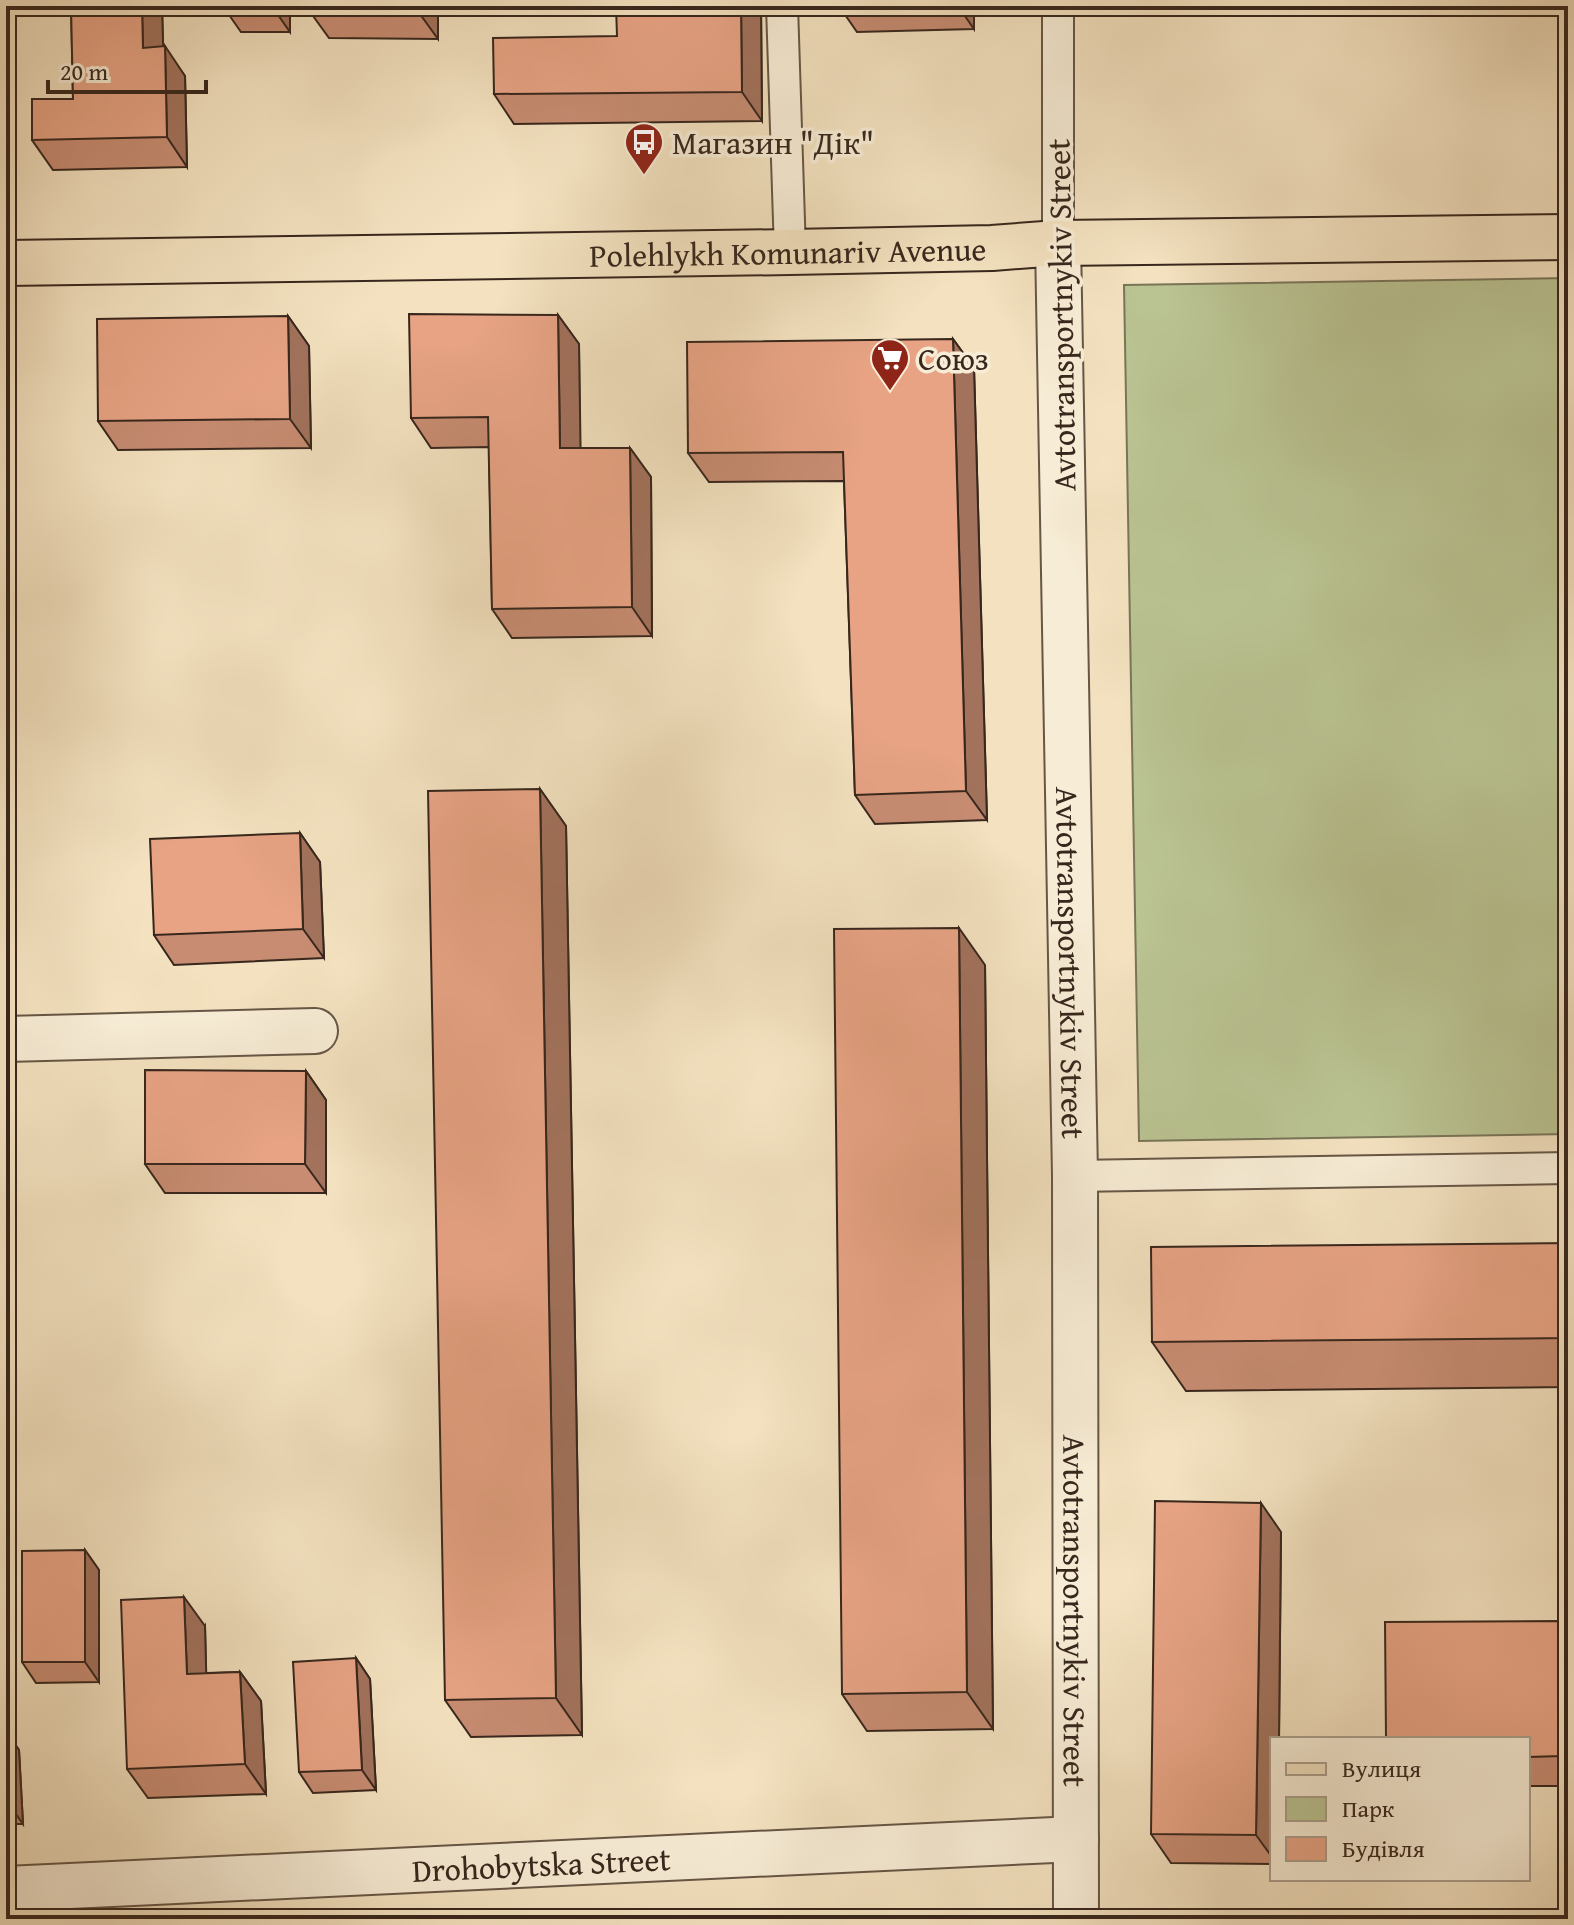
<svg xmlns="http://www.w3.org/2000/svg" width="1574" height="1925" viewBox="0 0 1574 1925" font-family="'Gentium Book Plus',serif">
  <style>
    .green { fill: #bac392; stroke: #797558; stroke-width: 2 }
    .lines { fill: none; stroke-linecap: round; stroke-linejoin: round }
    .service-casing { stroke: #675646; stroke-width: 34 }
    .minor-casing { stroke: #675646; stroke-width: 48 }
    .primary-casing { stroke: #38271d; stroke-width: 48 }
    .service { stroke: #f7ecd5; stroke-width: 30 }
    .minor { stroke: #f7ecd5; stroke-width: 44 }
    .primary { stroke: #f3e1bf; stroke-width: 44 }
    .wall { fill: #c78c72; stroke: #38271d; stroke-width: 2 }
    .shaded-wall { fill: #a2725c; stroke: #38271d; stroke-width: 2 }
    .building { fill: #e7a384; stroke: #38271d; stroke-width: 2 }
    .labels { text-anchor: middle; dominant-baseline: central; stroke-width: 7; stroke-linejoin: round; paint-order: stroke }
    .poi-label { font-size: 32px; fill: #38271d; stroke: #f7ecd5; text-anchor: start }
    .street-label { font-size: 32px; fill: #38271d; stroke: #f7ecd5 }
  </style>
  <rect width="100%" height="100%" fill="#f3e1bf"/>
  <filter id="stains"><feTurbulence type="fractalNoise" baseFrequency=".0025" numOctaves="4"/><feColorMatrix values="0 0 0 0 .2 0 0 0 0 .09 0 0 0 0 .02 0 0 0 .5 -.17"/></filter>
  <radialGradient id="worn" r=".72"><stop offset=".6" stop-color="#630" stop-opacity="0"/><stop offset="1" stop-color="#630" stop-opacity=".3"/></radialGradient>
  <path class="green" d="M 1568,278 L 1568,1134 L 1139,1141 L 1124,285 Z"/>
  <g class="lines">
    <defs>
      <path id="service" d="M 782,6 L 790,252
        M 1058,6 L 1058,243
        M 1075,1176 L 1568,1168"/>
      <g id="minor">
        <path id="s1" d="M 1058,243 L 1075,1176 L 1076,1919"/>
        <path d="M 6,1039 L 315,1031"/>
        <path id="s2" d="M 6,1889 L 1076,1839"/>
      </g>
      <g id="primary">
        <path id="s3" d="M 6,263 L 790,252 L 992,248 L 1058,243 L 1568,237"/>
      </g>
    </defs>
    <use href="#service" class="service-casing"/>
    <use href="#minor" class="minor-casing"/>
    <use href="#primary" class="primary-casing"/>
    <use href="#service" class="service"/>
    <use href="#minor" class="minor"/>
    <use href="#primary" class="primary"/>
  </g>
  <path class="wall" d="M 71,6 L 162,6 L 163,46 L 185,76 L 187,167 L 53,170 L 32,140 L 73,99 Z
    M 227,6 L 290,6 L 290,32 L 241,32 L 227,12 Z
    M 308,6 L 438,6 L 438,39 L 329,38 L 308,9 Z
    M 761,6 L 762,121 L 514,124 L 494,94 L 617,36 Z
    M 839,6 L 974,6 L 974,29 L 857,32 Z
    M 558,315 L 579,344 L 580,448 L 630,448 L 651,477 L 652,636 L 512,638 L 492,609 L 489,447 L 431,448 L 411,418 Z
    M 288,316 L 309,346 L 311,448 L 118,450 L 98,421 Z
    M 953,339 L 974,368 L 987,820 L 875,824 L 855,795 L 844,481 L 709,482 L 688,453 Z
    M 540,789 L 566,826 L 582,1735 L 471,1737 L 445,1700 Z
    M 300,833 L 320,862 L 324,958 L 174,965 L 154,935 Z
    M 985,965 L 993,1729 L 867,1731 L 842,1694 Z
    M 306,1071 L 326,1100 L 326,1193 L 165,1193 L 145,1164 Z
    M 1568,1243 L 1568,1387 L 1186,1391 L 1152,1342 Z
    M 1281,1532 L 1279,1739 L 1272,1739 L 1272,1864 L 1171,1863 L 1151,1834 Z
    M 85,1550 L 99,1570 L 99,1682 L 36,1683 L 22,1662 Z
    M 205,1626 L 206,1673 L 240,1672 L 261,1701 L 266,1794 L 148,1798 L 127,1769 Z
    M 1568,1631 L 1568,1786 L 1528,1786 L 1528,1739 Z
    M 356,1658 L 370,1679 L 376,1790 L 313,1793 L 299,1772 Z
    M 6,1731 L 19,1750 L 23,1824 L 6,1824 Z"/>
  <path class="shaded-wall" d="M 142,6 L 162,6 L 164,77 L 143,48 Z
    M 276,6 L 290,6 L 290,32 L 276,12 Z
    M 417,6 L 438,6 L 438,39 L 417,10 Z
    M 741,6 L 761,6 L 762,121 L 742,92 Z
    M 958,6 L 974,6 L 974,29 Z
    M 165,46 L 185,76 L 187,167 L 167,137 Z
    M 558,315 L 579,344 L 581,478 L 560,448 Z
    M 288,316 L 309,346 L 311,448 L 290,419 Z
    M 953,339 L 974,368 L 987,820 L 966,791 Z
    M 630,448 L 651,477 L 652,636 L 632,607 Z
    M 540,789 L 566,826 L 582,1735 L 556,1698 Z
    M 300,833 L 320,862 L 324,958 L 303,929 Z
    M 959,928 L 985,965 L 993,1729 L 967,1692 Z
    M 306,1071 L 326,1100 L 326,1193 L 305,1164 Z
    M 1261,1503 L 1281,1532 L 1279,1739 L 1272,1739 L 1272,1857 L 1256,1835 Z
    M 85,1550 L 99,1570 L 99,1682 L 85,1662 Z
    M 184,1597 L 205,1626 L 207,1703 L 187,1674 Z
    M 1561,1621 L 1568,1631 L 1568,1765 L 1562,1756 Z
    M 356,1658 L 370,1679 L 376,1790 L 362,1770 Z
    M 240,1672 L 261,1701 L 266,1794 L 245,1764 Z
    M 6,1731 L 19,1750 L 23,1824 L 8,1803 Z"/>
  <path class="building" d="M 71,6 L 142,6 L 143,48 L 165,46 L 167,137 L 32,140 L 32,99 L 73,99 Z
    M 227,6 L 276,6 L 276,12 L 227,12 Z
    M 308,6 L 417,6 L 417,10 L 308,9 Z
    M 616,6 L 741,6 L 742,92 L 494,94 L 493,38 L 617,36 Z
    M 409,314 L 558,315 L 560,448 L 630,448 L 632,607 L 492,609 L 488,417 L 411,418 Z
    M 288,316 L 290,419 L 98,421 L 97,319 Z
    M 953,339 L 966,791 L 855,795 L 843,452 L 688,453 L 687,342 Z
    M 540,789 L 556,1698 L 445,1700 L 428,791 Z
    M 300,833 L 303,929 L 154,935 L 150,839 Z
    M 959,928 L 967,1692 L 842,1694 L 834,929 Z
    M 145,1070 L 306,1071 L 305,1164 L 145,1164 Z
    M 1568,1243 L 1568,1338 L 1152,1342 L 1151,1247 Z
    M 1155,1501 L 1261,1503 L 1256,1835 L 1151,1834 Z
    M 85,1550 L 85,1662 L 22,1662 L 22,1551 Z
    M 184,1597 L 187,1674 L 240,1672 L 245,1764 L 127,1769 L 121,1600 Z
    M 1561,1621 L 1562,1756 L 1528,1757 L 1528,1739 L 1386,1739 L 1385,1622 Z
    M 356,1658 L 362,1770 L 299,1772 L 293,1662 Z
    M 6,1751 L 8,1803 L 6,1804 Z
    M 972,1912 L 972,1919 L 872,1919 L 872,1913 Z"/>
  <defs>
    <symbol id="bus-pin" viewBox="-11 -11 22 30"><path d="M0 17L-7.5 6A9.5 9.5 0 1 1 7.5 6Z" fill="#8f2418" stroke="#f7ecd5"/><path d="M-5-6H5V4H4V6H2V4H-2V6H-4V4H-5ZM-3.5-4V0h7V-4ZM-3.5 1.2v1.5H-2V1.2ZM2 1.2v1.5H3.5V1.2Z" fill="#fff"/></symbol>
    <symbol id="supermarket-pin" viewBox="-11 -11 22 30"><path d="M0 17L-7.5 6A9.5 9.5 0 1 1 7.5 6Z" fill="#8f2418" stroke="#f7ecd5"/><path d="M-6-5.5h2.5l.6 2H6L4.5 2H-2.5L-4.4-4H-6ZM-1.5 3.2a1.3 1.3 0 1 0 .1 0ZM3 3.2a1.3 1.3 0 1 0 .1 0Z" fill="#fff"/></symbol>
  </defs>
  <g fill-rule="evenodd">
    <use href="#bus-pin" x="622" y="120" width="44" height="60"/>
    <use href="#supermarket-pin" x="868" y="336" width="44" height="60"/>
  </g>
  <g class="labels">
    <g class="poi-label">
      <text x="672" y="142">Магазин "Дік"</text>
      <text x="918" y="358">Союз</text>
    </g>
    <g class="street-label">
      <text stroke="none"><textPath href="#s3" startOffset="782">Polehlykh Komunariv Avenue</textPath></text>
      <text transform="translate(1061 315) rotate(-91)">Avtotransportnykiv Street</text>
      <text stroke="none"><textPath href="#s1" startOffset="720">Avtotransportnykiv Street</textPath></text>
      <text stroke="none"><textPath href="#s1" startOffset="1368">Avtotransportnykiv Street</textPath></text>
      <text stroke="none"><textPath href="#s2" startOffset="536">Drohobytska Street</textPath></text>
    </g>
  </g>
  <rect width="1574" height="1925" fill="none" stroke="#f3e1bf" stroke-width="32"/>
  <rect x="8" y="8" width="1558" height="1909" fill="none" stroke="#38271d" stroke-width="4"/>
  <rect x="16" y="16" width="1542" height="1893" fill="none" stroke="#38271d" stroke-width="2"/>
  <rect x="1270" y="1737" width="260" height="144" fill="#f7ecd5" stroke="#ab9d8b" stroke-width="2"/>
  <rect x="1286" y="1763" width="40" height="12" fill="#f3e1bf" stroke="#ab9d8b" stroke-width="2"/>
  <text x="1342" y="1777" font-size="24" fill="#38271d">Вулиця</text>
  <rect x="1286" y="1797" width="40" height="24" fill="#bac392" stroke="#ab9d8b" stroke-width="2"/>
  <text x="1342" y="1817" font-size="24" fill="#38271d">Парк</text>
  <rect x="1286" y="1837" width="40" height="24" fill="#e7a384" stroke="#ab9d8b" stroke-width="2"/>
  <text x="1342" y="1857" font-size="24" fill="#38271d">Будівля</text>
  <path d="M48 80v12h158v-12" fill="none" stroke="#38271d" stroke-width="4"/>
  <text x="60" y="80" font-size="24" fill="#38271d" stroke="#f7ecd5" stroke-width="6" paint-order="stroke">20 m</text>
  <rect width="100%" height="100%" filter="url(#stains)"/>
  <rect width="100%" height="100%" fill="url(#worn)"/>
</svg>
